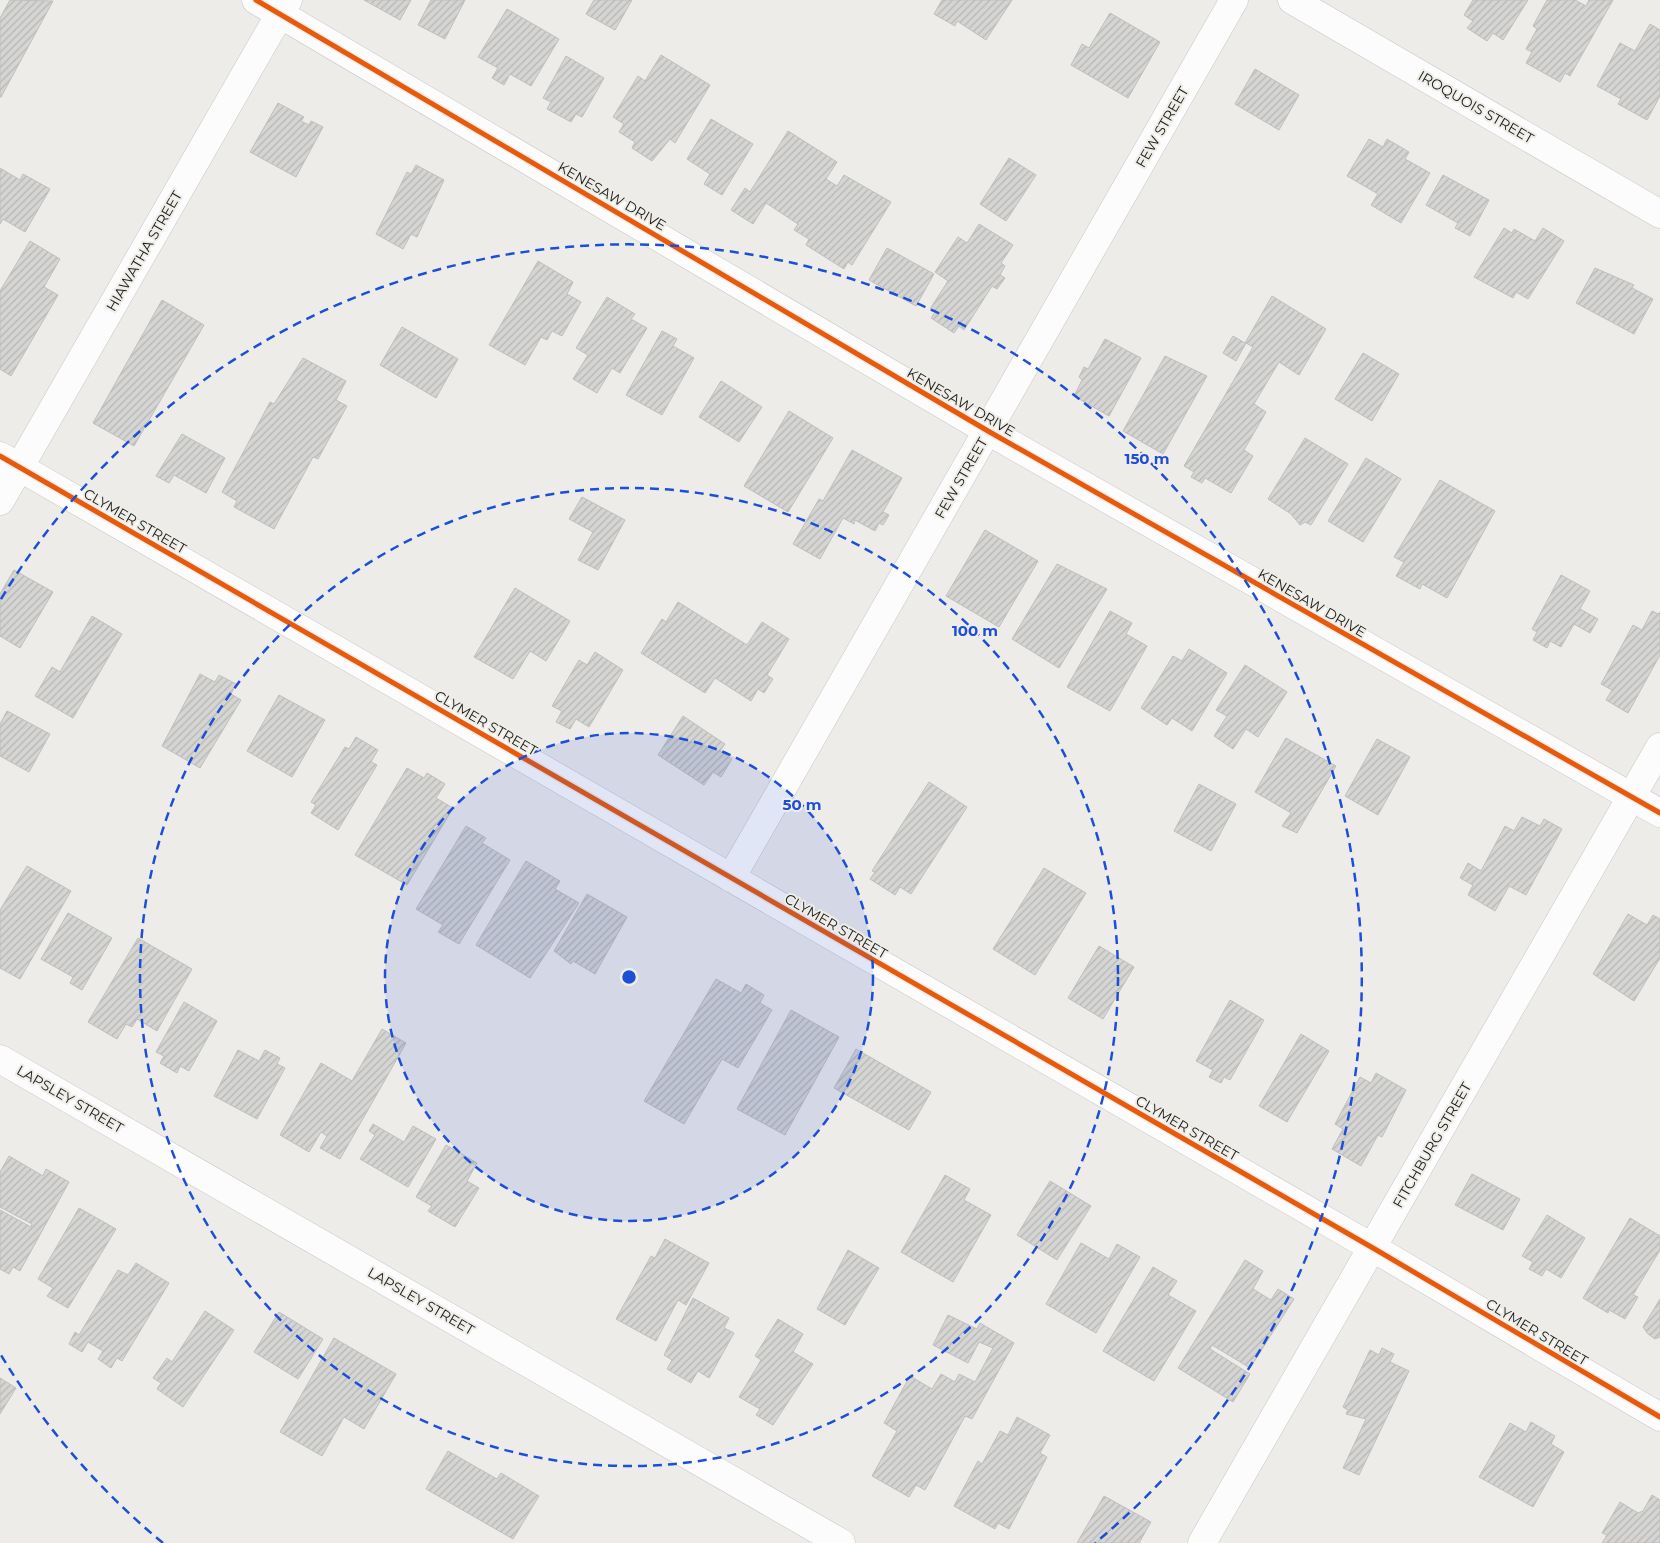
<svg xmlns="http://www.w3.org/2000/svg" width="1660" height="1543" viewBox="0 0 1660 1543" font-family="Montserrat,sans-serif">
  <style>
    .building { fill: url(#building-hatch); stroke: #c0bfbe }
    .lines { fill: none; stroke-linecap: round; stroke-linejoin: round }
    .minor-casing { stroke: #c7c7c5; stroke-width: 29 }
    .minor { stroke: #fcfcfc; stroke-width: 28 }
    .cycleway-casing { stroke: #eeede8; stroke-width: 8 }
    .cycleway { stroke: #e8590c; stroke-width: 5 }
    .ring { fill: none; stroke: #1d4ed8; stroke-width: 2.5; stroke-dasharray: 9 6 }
    .labels { text-anchor: middle; dominant-baseline: central; stroke-width: 4; stroke-linejoin: round; paint-order: stroke }
    .street-label { font-size: 14px; fill: #1a1a18; stroke: #eeede8 }
    .centre { fill: #1d4ed8; stroke: #eeede8; stroke-width: 2.5 }
    .ring-label { font-size: 15px; text-anchor: middle; font-weight: bold; fill: #1d4ed8; stroke: #eeede8; stroke-width: 4; stroke-linejoin: round; paint-order: stroke }
  </style>
  <defs>
    <pattern id="building-hatch" width="6" height="6" patternUnits="userSpaceOnUse" patternTransform="scale(1.25)"><rect width="6" height="6" fill="#d5d5d3"/><path d="M-1 1l2-2M0 6l6-6M5 7l2-2" fill="none" stroke="#b6b6b4"/></pattern>
  </defs>
  <rect width="100%" height="100%" fill="#edece9"/>
  <path class="building" d="M 10,0 L 53,1 L 1,97 L 0,97 L 0,18 Z
    M 364,0 L 411,0 L 400,20 Z
    M 431,0 L 465,0 L 445,39 L 418,25 Z
    M 594,0 L 632,0 L 615,30 L 586,14 Z
    M 942,0 L 1012,0 L 986,40 L 957,21 L 955,26 L 934,14 Z
    M 1473,0 L 1528,0 L 1503,40 L 1493,33 L 1487,41 L 1467,28 L 1473,21 L 1464,15 Z
    M 1547,0 L 1555,1 L 1556,0 L 1575,0 L 1586,6 L 1589,0 L 1613,0 L 1570,76 L 1565,73 L 1560,82 L 1526,63 L 1532,52 L 1526,49 L 1537,29 L 1533,26 Z
    M 507,9 L 559,39 L 531,86 L 510,74 L 504,85 L 492,78 L 498,68 L 478,57 Z
    M 1110,13 L 1160,42 L 1128,98 L 1071,65 L 1082,44 L 1089,48 Z
    M 1650,24 L 1660,30 L 1660,96 L 1647,120 L 1618,104 L 1621,99 L 1597,86 L 1620,43 L 1635,51 Z
    M 661,55 L 710,85 L 675,143 L 670,139 L 652,161 L 632,148 L 635,142 L 619,132 L 624,124 L 613,117 L 638,76 L 645,81 Z
    M 566,56 L 604,78 L 582,117 L 576,114 L 571,122 L 547,109 L 551,102 L 543,98 Z
    M 1255,69 L 1299,95 L 1279,130 L 1235,104 Z
    M 278,103 L 304,117 L 301,121 L 309,125 L 311,121 L 323,127 L 296,177 L 250,152 Z
    M 711,119 L 753,144 L 722,195 L 704,184 L 710,174 L 687,159 Z
    M 788,131 L 837,162 L 826,179 L 837,186 L 844,175 L 891,202 L 852,265 L 848,262 L 844,269 L 806,245 L 809,239 L 794,230 L 798,224 L 766,203 L 753,224 L 731,210 L 745,188 L 750,192 Z
    M 1369,139 L 1383,147 L 1387,139 L 1409,152 L 1405,159 L 1430,173 L 1401,223 L 1371,205 L 1378,194 L 1347,176 Z
    M 1009,158 L 1036,175 L 1006,221 L 980,204 Z
    M 416,165 L 444,180 L 417,237 L 411,234 L 403,249 L 376,234 L 407,172 L 411,174 Z
    M 0,168 L 20,180 L 23,174 L 50,189 L 25,232 L 3,219 L 0,224 Z
    M 1443,175 L 1489,200 L 1470,236 L 1455,228 L 1458,223 L 1426,205 Z
    M 979,224 L 1013,245 L 1001,263 L 1005,266 L 1000,275 L 1005,278 L 997,289 L 992,286 L 964,330 L 959,326 L 954,333 L 931,318 L 935,312 L 930,309 L 948,281 L 935,272 L 958,237 L 967,243 Z
    M 1504,228 L 1512,233 L 1514,229 L 1535,241 L 1543,228 L 1564,241 L 1528,299 L 1516,292 L 1513,298 L 1474,277 Z
    M 30,241 L 60,259 L 44,287 L 58,295 L 11,376 L 0,369 L 0,291 Z
    M 887,248 L 934,274 L 916,306 L 869,280 Z
    M 538,261 L 573,282 L 567,294 L 581,302 L 562,336 L 552,331 L 547,340 L 541,337 L 525,365 L 489,345 Z
    M 1595,268 L 1634,285 L 1632,288 L 1653,299 L 1634,334 L 1576,303 Z
    M 1272,296 L 1326,329 L 1299,375 L 1279,362 L 1254,404 L 1266,412 L 1244,450 L 1253,456 L 1231,493 L 1205,478 L 1202,483 L 1191,477 L 1194,472 L 1184,466 L 1253,347 L 1246,343 L 1236,361 L 1223,353 L 1233,336 L 1245,343 Z
    M 607,297 L 635,314 L 631,319 L 647,328 L 620,373 L 612,368 L 597,393 L 573,379 L 588,355 L 576,348 Z
    M 162,300 L 204,325 L 134,446 L 93,423 Z
    M 402,327 L 458,359 L 436,398 L 380,365 Z
    M 662,331 L 677,339 L 673,346 L 694,358 L 662,415 L 626,395 Z
    M 1105,339 L 1141,358 L 1109,416 L 1074,396 L 1082,380 L 1079,377 L 1084,367 L 1088,369 Z
    M 1363,353 L 1399,374 L 1372,421 L 1335,399 Z
    M 1165,356 L 1207,376 L 1163,454 L 1123,431 Z
    M 303,358 L 346,381 L 336,400 L 347,406 L 318,459 L 313,457 L 274,529 L 234,507 L 237,501 L 222,492 L 270,402 L 274,404 Z
    M 721,381 L 762,407 L 739,442 L 699,417 Z
    M 789,411 L 833,438 L 788,512 L 744,486 Z
    M 182,434 L 225,458 L 206,493 L 174,475 L 169,483 L 156,476 Z
    M 1305,438 L 1348,464 L 1311,525 L 1305,522 L 1300,525 L 1291,514 L 1268,499 Z
    M 852,450 L 902,478 L 883,512 L 889,515 L 883,525 L 879,523 L 875,531 L 855,520 L 854,524 L 843,518 L 820,559 L 793,544 L 819,499 L 823,501 Z
    M 1366,458 L 1401,479 L 1363,542 L 1328,521 Z
    M 1440,480 L 1495,511 L 1447,598 L 1422,584 L 1420,589 L 1396,576 L 1404,562 L 1394,557 Z
    M 582,497 L 625,520 L 598,570 L 578,560 L 593,532 L 569,519 Z
    M 985,530 L 1038,561 L 999,627 L 946,596 Z
    M 1057,564 L 1107,589 L 1059,668 L 1012,639 Z
    M 14,570 L 53,592 L 20,648 L 0,636 L 0,594 Z
    M 1561,575 L 1590,591 L 1580,609 L 1598,619 L 1590,633 L 1574,624 L 1561,647 L 1550,641 L 1547,648 L 1533,640 L 1537,632 L 1532,629 Z
    M 515,588 L 570,621 L 546,661 L 530,651 L 513,679 L 474,657 Z
    M 678,602 L 747,645 L 762,622 L 789,639 L 767,675 L 773,679 L 764,693 L 758,689 L 751,701 L 715,678 L 705,693 L 641,653 L 662,619 L 666,622 Z
    M 1110,611 L 1132,623 L 1126,634 L 1147,646 L 1110,711 L 1067,687 Z
    M 1652,611 L 1658,614 L 1660,612 L 1660,655 L 1628,713 L 1606,700 L 1612,690 L 1601,684 L 1633,625 L 1642,630 Z
    M 92,616 L 122,634 L 73,718 L 35,696 L 52,667 L 60,672 Z
    M 1189,649 L 1227,673 L 1192,731 L 1172,718 L 1167,725 L 1141,708 L 1173,656 L 1182,661 Z
    M 595,652 L 623,670 L 589,727 L 576,719 L 570,729 L 556,722 L 562,711 L 552,706 L 579,660 L 587,665 Z
    M 1245,665 L 1287,692 L 1258,737 L 1246,729 L 1233,749 L 1214,736 L 1227,716 L 1216,710 Z
    M 200,674 L 215,682 L 219,675 L 236,684 L 231,694 L 241,700 L 200,768 L 162,746 Z
    M 279,695 L 325,720 L 292,777 L 247,751 Z
    M 7,711 L 50,734 L 29,772 L 0,756 L 0,724 Z
    M 683,716 L 725,744 L 720,751 L 732,759 L 721,777 L 713,772 L 704,785 L 658,755 Z
    M 356,737 L 378,750 L 371,762 L 377,765 L 338,830 L 311,813 L 316,805 L 311,802 L 345,747 L 349,749 Z
    M 1286,738 L 1336,766 L 1297,833 L 1282,826 L 1291,813 L 1255,792 Z
    M 1377,739 L 1410,757 L 1378,815 L 1345,796 Z
    M 407,768 L 424,778 L 427,773 L 445,784 L 436,798 L 453,808 L 407,885 L 355,855 Z
    M 929,782 L 967,807 L 911,894 L 900,887 L 895,895 L 870,879 L 875,872 L 872,871 Z
    M 1199,784 L 1236,804 L 1211,851 L 1174,831 Z
    M 1522,817 L 1540,826 L 1544,819 L 1562,829 L 1526,895 L 1509,886 L 1495,911 L 1468,895 L 1473,885 L 1460,878 L 1468,863 L 1481,871 L 1505,826 L 1514,831 Z
    M 466,826 L 486,838 L 482,843 L 510,860 L 459,944 L 438,932 L 443,925 L 416,909 Z
    M 526,861 L 560,881 L 555,889 L 579,903 L 530,978 L 476,945 Z
    M 27,866 L 71,891 L 20,979 L 0,968 L 0,910 Z
    M 1044,868 L 1086,893 L 1035,975 L 993,949 Z
    M 587,894 L 627,917 L 595,974 L 573,961 L 571,964 L 554,951 Z
    M 68,913 L 112,938 L 82,990 L 70,983 L 73,977 L 41,959 Z
    M 1628,914 L 1647,925 L 1653,915 L 1660,919 L 1660,958 L 1634,1001 L 1593,974 Z
    M 138,938 L 192,969 L 157,1031 L 137,1019 L 132,1027 L 126,1024 L 117,1039 L 88,1022 Z
    M 1099,946 L 1134,967 L 1103,1019 L 1068,998 Z
    M 716,979 L 741,993 L 746,984 L 764,995 L 760,1003 L 772,1010 L 738,1068 L 722,1059 L 684,1124 L 644,1101 Z
    M 1230,1000 L 1264,1020 L 1230,1080 L 1224,1077 L 1221,1083 L 1209,1077 L 1213,1070 L 1196,1061 Z
    M 184,1002 L 217,1021 L 189,1071 L 180,1066 L 177,1073 L 160,1063 L 164,1056 L 156,1052 Z
    M 791,1010 L 839,1037 L 785,1135 L 737,1109 Z
    M 382,1029 L 406,1043 L 340,1159 L 320,1148 L 327,1136 L 321,1132 L 309,1152 L 280,1135 L 321,1063 L 352,1081 Z
    M 1301,1034 L 1329,1051 L 1287,1122 L 1259,1106 Z
    M 856,1049 L 931,1092 L 909,1130 L 834,1088 Z
    M 238,1050 L 259,1061 L 265,1050 L 280,1058 L 277,1064 L 285,1068 L 257,1119 L 214,1096 Z
    M 1376,1073 L 1406,1090 L 1382,1137 L 1378,1135 L 1361,1166 L 1332,1149 L 1343,1129 L 1335,1124 L 1360,1077 L 1371,1083 Z
    M 373,1124 L 404,1142 L 413,1126 L 436,1139 L 408,1187 L 360,1159 L 375,1135 L 369,1131 Z
    M 446,1145 L 477,1163 L 467,1181 L 479,1188 L 455,1227 L 428,1211 L 432,1206 L 416,1197 Z
    M 9,1156 L 43,1176 L 46,1169 L 69,1182 L 20,1271 L 13,1267 L 9,1274 L 0,1269 L 0,1210 L 31,1227 L 32,1224 L 0,1207 L 0,1172 Z
    M 1472,1174 L 1520,1199 L 1503,1230 L 1455,1205 Z
    M 945,1175 L 970,1189 L 964,1200 L 991,1215 L 953,1282 L 901,1252 Z
    M 1050,1181 L 1091,1206 L 1057,1260 L 1017,1235 Z
    M 79,1208 L 116,1229 L 68,1308 L 47,1296 L 53,1288 L 38,1279 Z
    M 1547,1215 L 1585,1238 L 1561,1278 L 1546,1269 L 1542,1276 L 1529,1269 L 1533,1262 L 1522,1256 Z
    M 1630,1218 L 1660,1236 L 1660,1250 L 1633,1295 L 1638,1297 L 1625,1319 L 1609,1310 L 1608,1313 L 1583,1298 Z
    M 665,1239 L 709,1263 L 686,1305 L 678,1300 L 656,1341 L 616,1319 L 651,1256 L 655,1258 Z
    M 1081,1243 L 1109,1259 L 1117,1244 L 1140,1257 L 1096,1333 L 1046,1304 Z
    M 848,1250 L 879,1268 L 845,1325 L 817,1309 Z
    M 1245,1260 L 1263,1271 L 1253,1289 L 1271,1300 L 1278,1289 L 1294,1299 L 1250,1368 L 1212,1345 L 1210,1349 L 1250,1374 L 1233,1402 L 1178,1368 Z
    M 136,1263 L 169,1283 L 122,1361 L 117,1358 L 111,1368 L 98,1359 L 103,1351 L 88,1342 L 82,1352 L 69,1344 L 75,1332 L 79,1335 L 118,1270 L 128,1275 Z
    M 1153,1267 L 1177,1281 L 1168,1295 L 1196,1311 L 1154,1381 L 1103,1351 Z
    M 693,1298 L 729,1318 L 724,1328 L 734,1333 L 709,1378 L 698,1371 L 691,1383 L 667,1369 L 672,1360 L 664,1355 Z
    M 1660,1299 L 1660,1337 L 1655,1339 L 1648,1334 L 1643,1327 Z
    M 205,1311 L 234,1330 L 183,1407 L 157,1389 L 161,1383 L 153,1378 L 167,1358 L 172,1362 Z
    M 279,1312 L 323,1339 L 298,1379 L 254,1352 Z
    M 948,1315 L 977,1329 L 980,1323 L 1014,1343 L 972,1419 L 965,1416 L 925,1490 L 916,1485 L 909,1497 L 872,1476 L 897,1431 L 884,1423 L 910,1376 L 932,1389 L 941,1374 L 955,1382 L 959,1374 L 975,1382 L 993,1348 L 979,1342 L 968,1363 L 933,1345 Z
    M 778,1319 L 803,1334 L 793,1352 L 813,1364 L 773,1425 L 756,1415 L 760,1409 L 739,1397 L 761,1360 L 755,1356 Z
    M 334,1338 L 396,1374 L 364,1429 L 344,1417 L 322,1456 L 280,1432 Z
    M 1382,1348 L 1394,1354 L 1390,1362 L 1409,1371 L 1359,1475 L 1343,1468 L 1366,1419 L 1346,1414 L 1348,1410 L 1343,1407 L 1370,1350 L 1379,1355 Z
    M 0,1378 L 16,1388 L 0,1414 Z
    M 1017,1417 L 1050,1435 L 1040,1453 L 1047,1457 L 1009,1529 L 998,1523 L 995,1529 L 954,1506 L 978,1461 L 982,1464 L 1000,1431 L 1008,1435 Z
    M 1531,1422 L 1555,1436 L 1551,1444 L 1564,1452 L 1533,1507 L 1479,1477 L 1510,1423 L 1526,1432 Z
    M 448,1451 L 497,1479 L 501,1473 L 539,1496 L 513,1539 L 426,1489 Z
    M 1652,1495 L 1660,1500 L 1660,1543 L 1602,1543 L 1607,1535 L 1602,1533 L 1620,1502 L 1638,1513 L 1643,1511 Z
    M 1104,1496 L 1151,1522 L 1139,1543 L 1077,1543 Z"/>
  <g class="lines">
    <defs>
      <path id="minor" d="M 256,0 L 988,431 L 1660,813
        M 1292,0 L 1660,214
        M 0,456 L 1373,1248 L 1660,1417
        M 0,501 L 288,0
        M 731,878 L 1234,0
        M 0,1059 L 841,1543
        M 1202,1543 L 1660,747"/>
    </defs>
    <use href="#minor" class="minor-casing"/>
    <use href="#minor" class="minor"/>
    <defs>
      <path id="cycleway" d="M 256,0 L 988,431 L 1660,813
        M 0,456 L 1373,1248 L 1660,1417"/>
    </defs>
    <use href="#cycleway" class="cycleway-casing"/>
    <use href="#cycleway" class="cycleway"/>
  </g>
  <circle cx="629" cy="977" r="244" fill="#1d4ed8" fill-opacity=".12"/>
  <g class="ring">
    <circle cx="629" cy="977" r="244"/>
    <circle cx="629" cy="977" r="489"/>
    <path d="M163 1543A733 733 0 0 1 1 1355M1 599A733 733 0 1 1 1095 1543"/>
  </g>
  <g class="labels">
    <g class="street-label">
      <text transform="translate(1476 107) rotate(30)">IROQUOIS STREET</text>
      <text transform="translate(1162 127) rotate(-60)">FEW STREET</text>
      <text transform="translate(612 196) rotate(30)">KENESAW DRIVE</text>
      <text transform="translate(144 251) rotate(-60)">HIAWATHA STREET</text>
      <text transform="translate(961 402) rotate(30)">KENESAW DRIVE</text>
      <text transform="translate(961 478) rotate(-60)">FEW STREET</text>
      <text transform="translate(135 521) rotate(30)">CLYMER STREET</text>
      <text transform="translate(1312 603) rotate(30)">KENESAW DRIVE</text>
      <text transform="translate(486 723) rotate(30)">CLYMER STREET</text>
      <text transform="translate(836 926) rotate(30)">CLYMER STREET</text>
      <text transform="translate(70 1099) rotate(30)">LAPSLEY STREET</text>
      <text transform="translate(1187 1128) rotate(30)">CLYMER STREET</text>
      <text transform="translate(1432 1145) rotate(-60)">FITCHBURG STREET</text>
      <text transform="translate(421 1301) rotate(30)">LAPSLEY STREET</text>
      <text transform="translate(1537 1332) rotate(31)">CLYMER STREET</text>
    </g>
  </g>
  <circle cx="629" cy="977" r="8" class="centre"/>
  <g class="ring-label">
    <text x="1147" y="464">150 m</text>
    <text x="975" y="636">100 m</text>
    <text x="802" y="810">50 m</text>
  </g>
</svg>
